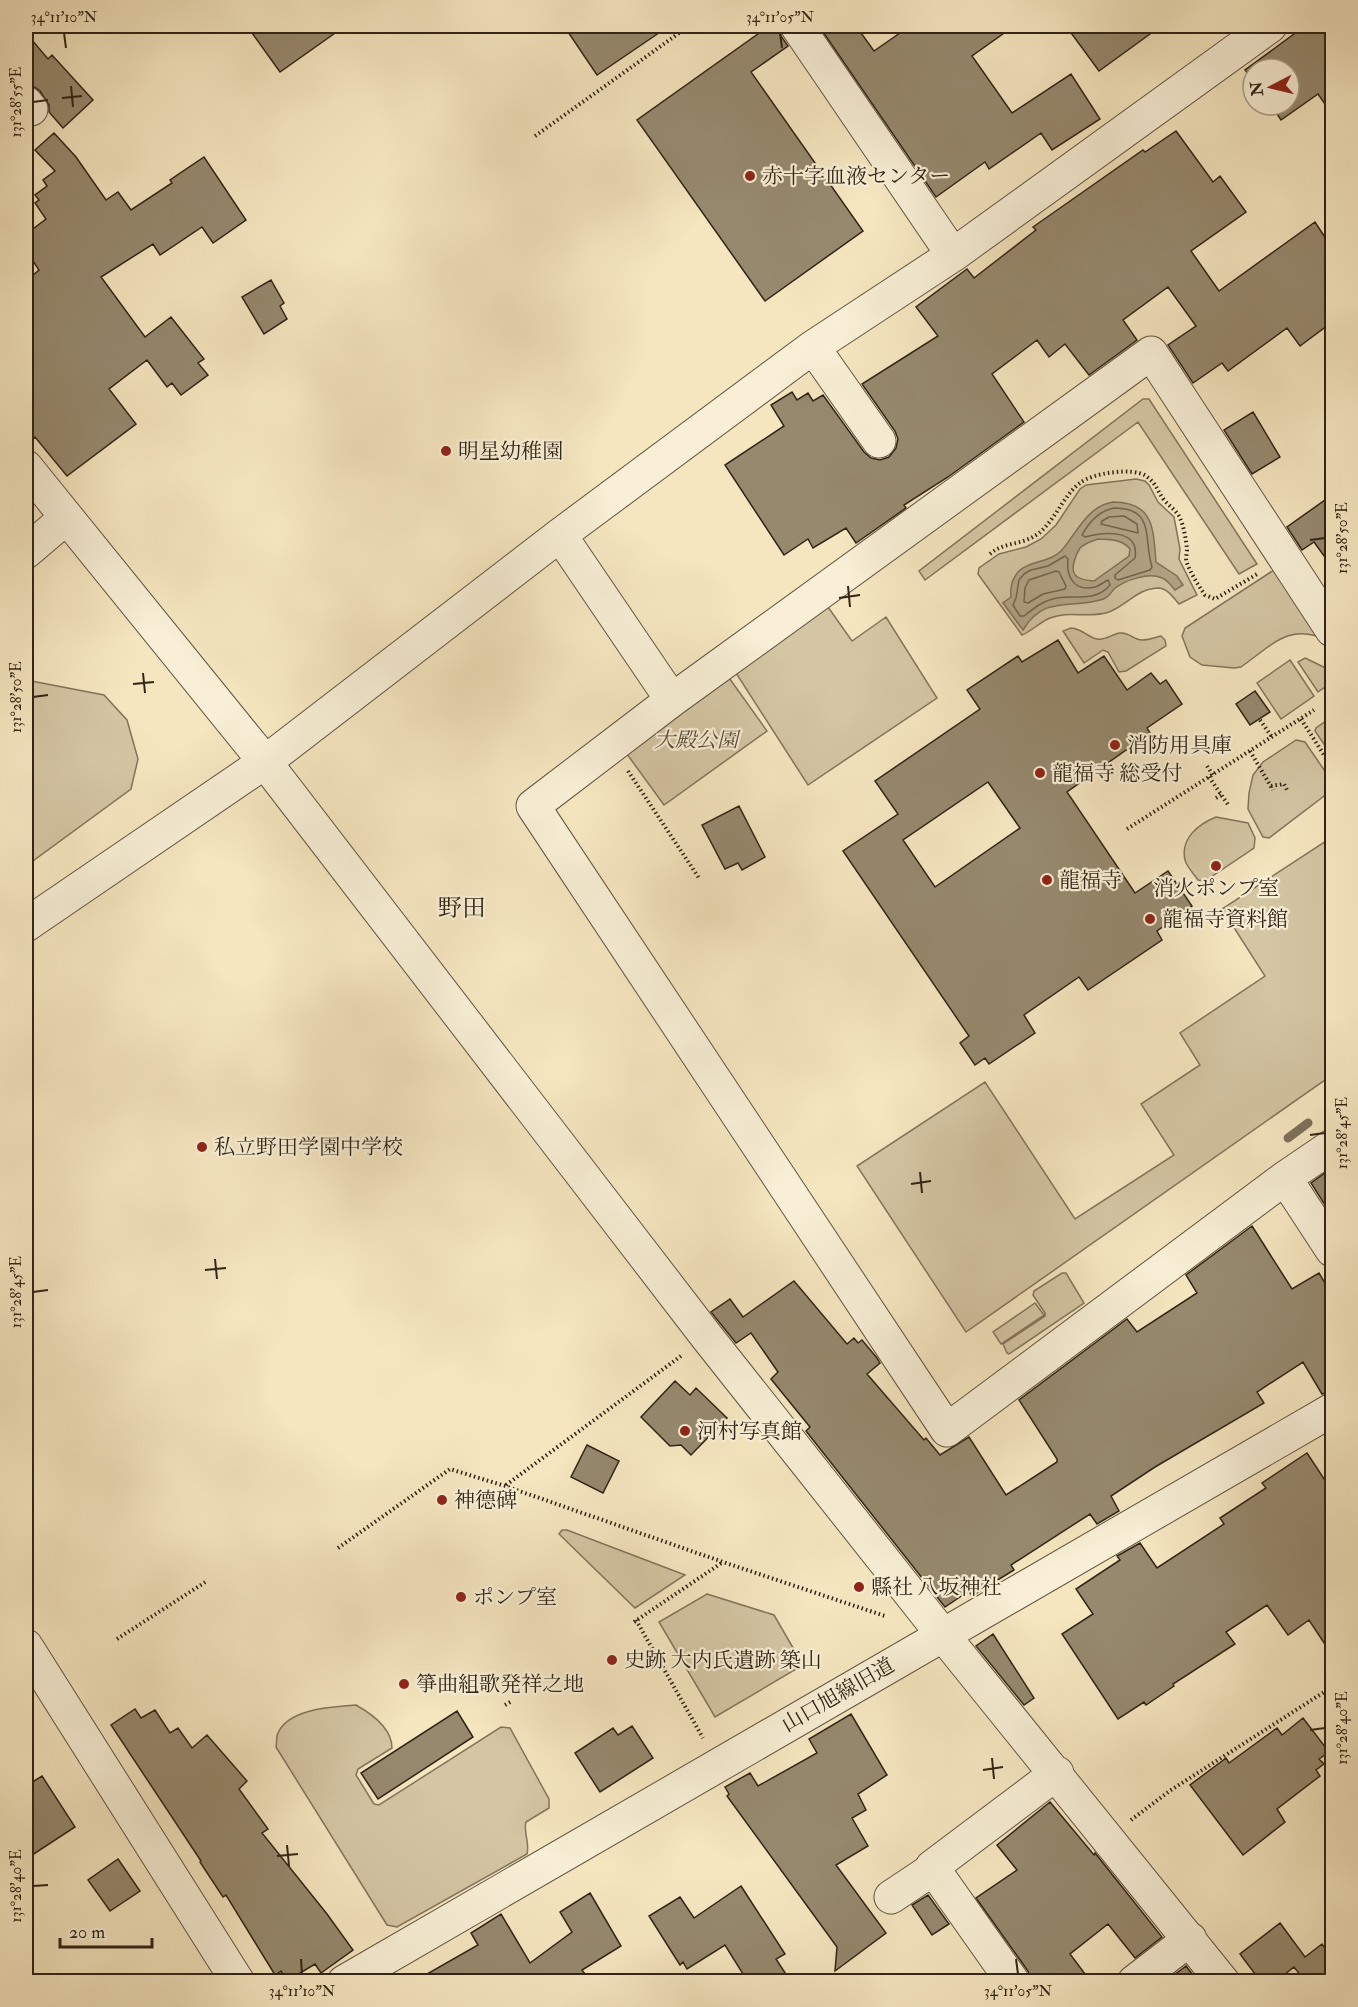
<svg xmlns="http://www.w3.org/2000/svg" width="1358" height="2007" viewBox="0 0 1358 2007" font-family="'IM FELL Double Pica','Noto Serif JP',serif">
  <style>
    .green { fill: #d4c5a3; stroke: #82745c; stroke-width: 1.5 }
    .water { fill: #b2a486; stroke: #7e7159; stroke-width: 1.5; fill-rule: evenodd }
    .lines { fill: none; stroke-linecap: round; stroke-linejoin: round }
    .shore { stroke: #71644e; stroke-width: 1.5 }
    .stream { stroke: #7e7159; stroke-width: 9 }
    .building { fill: #96896e; stroke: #302416; stroke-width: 1.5; fill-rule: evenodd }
    .minor-casing { stroke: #615440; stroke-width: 35 }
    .path { stroke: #302416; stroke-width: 4; stroke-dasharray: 1.5 3; stroke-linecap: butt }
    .minor { stroke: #f8efd6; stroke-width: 33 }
    .ticks { fill: none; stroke: #302416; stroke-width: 2 }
    .poi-dot { fill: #8f2418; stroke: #f8efd6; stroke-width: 2 }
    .labels { text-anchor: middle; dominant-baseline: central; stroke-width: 4.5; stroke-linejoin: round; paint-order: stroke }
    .poi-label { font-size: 21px; fill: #302416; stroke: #f8efd6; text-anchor: start }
    .park-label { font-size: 21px; font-style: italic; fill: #594c39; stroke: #f8efd6 }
    .street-label { font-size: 21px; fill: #302416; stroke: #f8efd6 }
    .quarter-label { font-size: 24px; fill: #302416; stroke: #f8efd6 }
    .neatline { fill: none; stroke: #302416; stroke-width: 2 }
    .ticks-label { font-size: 15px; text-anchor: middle; fill: #302416 }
  </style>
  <rect width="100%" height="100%" fill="#f5e6c0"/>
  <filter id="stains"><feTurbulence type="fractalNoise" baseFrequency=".00333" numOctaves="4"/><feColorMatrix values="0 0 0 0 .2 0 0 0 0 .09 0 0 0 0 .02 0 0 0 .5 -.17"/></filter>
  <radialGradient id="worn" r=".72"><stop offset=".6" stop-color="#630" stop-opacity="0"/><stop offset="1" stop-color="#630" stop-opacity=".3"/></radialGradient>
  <path class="green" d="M 1143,399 L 1149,399 L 1257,564 L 1239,574 L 1138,422 L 925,580 L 919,571 Z
    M 1136,479 L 1145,481 L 1149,485 L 1158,502 L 1174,517 L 1180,549 L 1179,559 L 1197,595 L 1179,604 C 1173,597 1167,588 1158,588 C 1136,589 1128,605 1109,612 C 1089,619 1069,610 1050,618 C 1040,622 1032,631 1022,635 L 978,574 L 979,568 L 999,554 L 1026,547 L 1041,539 L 1056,525 L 1080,489 L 1086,485 Z
    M 1277,568 L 1328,641 C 1290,621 1271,646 1241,667 L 1234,668 L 1202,665 L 1190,657 L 1182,636 L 1185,628 Z
    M 828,607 L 852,641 L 886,617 L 937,698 L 808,785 L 736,673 Z
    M 1071,628 C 1083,629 1087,637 1097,639 C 1105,641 1112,634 1120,633 C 1127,632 1131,637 1137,639 C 1145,642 1153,638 1161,636 L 1165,640 L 1166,646 L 1126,671 L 1119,672 L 1108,652 L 1103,650 L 1084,663 L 1063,631 Z
    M 1305,658 L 1332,671 L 1332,682 L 1318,692 L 1298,662 Z
    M 1290,660 L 1314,696 L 1281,719 L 1257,683 Z
    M 727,675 L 767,731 L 664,805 L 624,750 Z
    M 26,680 L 104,695 L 127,720 L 138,759 L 131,789 L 26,866 Z
    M 1329,719 L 1332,722 L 1332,756 L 1315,731 L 1316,728 Z
    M 1296,740 L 1305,742 L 1331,780 L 1332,790 L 1269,838 L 1263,837 L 1248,809 L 1249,793 L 1253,775 L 1263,762 Z
    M 1216,817 L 1248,823 L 1255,838 L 1254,848 L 1205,881 L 1198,880 C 1194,874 1186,866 1185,860 C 1180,838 1199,824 1216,817 Z
    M 1329,839 L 1332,845 L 1332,1075 L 966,1332 L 857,1166 L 985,1082 L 1075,1219 L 1174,1155 L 1141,1104 L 1200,1065 L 1180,1033 L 1265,976 L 1222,909 Z
    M 1062,1273 L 1066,1273 L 1084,1303 L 1009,1354 L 1007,1353 L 1003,1344 L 1045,1316 L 1045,1313 L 1033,1295 L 1034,1291 Z
    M 1035,1303 L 1044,1315 L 1001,1344 L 993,1332 Z
    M 562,1530 L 567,1530 L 685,1575 L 635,1608 L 559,1534 Z
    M 707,1594 L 774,1615 L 803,1665 L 715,1717 L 659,1622 Z
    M 356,1705 C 372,1714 392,1728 392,1748 L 358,1769 L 356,1775 L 374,1804 L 379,1805 L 501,1727 L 510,1728 L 549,1799 L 549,1808 L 526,1822 C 523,1832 530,1842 527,1854 L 397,1927 L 387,1925 L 276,1747 C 277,1743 276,1736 278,1733 C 289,1708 333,1707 356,1705 Z"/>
  <path class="water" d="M 1113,502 C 1155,502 1153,530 1156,562 L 1177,576 L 1183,585 L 1175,590 C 1171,586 1168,580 1162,578 C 1149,572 1125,580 1114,589 C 1110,594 1107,599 1100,600 C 1069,609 1044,595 1023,630 L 1003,603 L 1011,597 C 1010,587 1012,578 1019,571 C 1031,560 1049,563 1061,551 C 1077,533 1087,506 1113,502 ZM 1098,539 C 1111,540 1122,539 1130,549 L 1129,556 L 1094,581 C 1080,580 1070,577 1074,562 C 1075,558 1078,551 1080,548 C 1085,543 1092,541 1098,539 Z"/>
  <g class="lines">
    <path class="shore" d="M 1114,508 C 1156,508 1143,539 1152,567 L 1150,570 L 1118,580 L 1115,578 L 1115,575 L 1135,558 C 1140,528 1103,532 1085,537 L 1082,535 C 1089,522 1099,511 1114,508 Z
      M 1124,516 L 1137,524 L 1138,533 L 1101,524 L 1102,521 L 1109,517 Z
      M 1065,556 L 1068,559 C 1066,577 1074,592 1095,587 C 1099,586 1104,582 1108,580 L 1110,585 C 1096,602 1077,595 1057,598 C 1044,600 1034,608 1024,616 L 1020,616 L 1013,605 L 1016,598 L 1019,580 L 1024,574 L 1031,570 L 1048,566 Z
      M 1056,571 L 1059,572 L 1066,586 L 1065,589 L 1043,594 L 1028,603 L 1024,602 L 1025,588 L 1029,580 Z"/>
    <path class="stream" d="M 1288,1138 L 1308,1123"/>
  </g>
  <path class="building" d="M 247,26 L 345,26 L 280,72 Z
    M 564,26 L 669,26 L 597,75 Z
    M 769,26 L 779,26 L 781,36 L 788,46 L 751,72 L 863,231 L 765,301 L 637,120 Z
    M 819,26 L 856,26 L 874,51 L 910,26 L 1014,26 L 972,56 L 1012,113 L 1071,74 L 1100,119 L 1052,150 L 1041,133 L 989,169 L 985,162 L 936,197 Z
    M 1066,26 L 1161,26 L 1099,71 Z
    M 1305,26 L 1332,26 L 1332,114 L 1318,94 L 1281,120 L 1271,105 L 1289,105 L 1289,69 L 1253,69 L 1253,80 L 1245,70 Z
    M 26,33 L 48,59 L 52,55 L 93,100 L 63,128 L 49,112 L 49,105 L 40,91 L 33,86 L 26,85 Z
    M 1176,131 L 1213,182 L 1220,176 L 1246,212 L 1191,251 L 1219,291 L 1315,222 L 1332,248 L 1332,322 L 1300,346 L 1287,328 L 1228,371 L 1222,363 L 1193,383 L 1168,345 L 1196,326 L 1168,287 L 1123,320 L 1137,340 L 1089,375 L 1065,344 L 1049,357 L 1037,340 L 992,374 L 1024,422 L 948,477 L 904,505 L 906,508 L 856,543 L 846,528 L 813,548 L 808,539 L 784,555 L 725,465 L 784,426 L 771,405 L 792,392 L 797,400 L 808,393 L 813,401 L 823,395 L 864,452 L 871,458 L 880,460 L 889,457 L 896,448 L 898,439 L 895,431 L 862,384 L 938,336 L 916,307 L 967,269 L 974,278 L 1036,230 L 1033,227 L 1143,150 L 1145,152 Z
    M 54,133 L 76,157 L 106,200 L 118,192 L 131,210 L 172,183 L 170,180 L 204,157 L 246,220 L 213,243 L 202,227 L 160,255 L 153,244 L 101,277 L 145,337 L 171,317 L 204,359 L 198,363 L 208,375 L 181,395 L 172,383 L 167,387 L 147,360 L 109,389 L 136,424 L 67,476 L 35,437 L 26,445 L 26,281 L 39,270 L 26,250 L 26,234 L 46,219 L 35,203 L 39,200 L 35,195 L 47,186 L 43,180 L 55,171 L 35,150 Z
    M 271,280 L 284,303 L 280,306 L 287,319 L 264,334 L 242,297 Z
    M 1253,412 L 1280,457 L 1252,474 L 1224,430 Z
    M 1332,495 L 1332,567 L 1314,542 L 1302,550 L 1287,527 Z
    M 1058,640 L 1078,673 L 1104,656 L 1127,690 L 1151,673 L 1160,684 L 1166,680 L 1182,704 L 1147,728 L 1150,733 L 1067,792 L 1135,893 L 1168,871 L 1192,906 L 1157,931 L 1162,940 L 1088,990 L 1079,977 L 1024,1015 L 1035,1033 L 989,1064 L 985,1058 L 975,1065 L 960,1043 L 969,1036 L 843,851 L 898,814 L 875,781 L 980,709 L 967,690 L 1018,656 L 1022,662 ZM 988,782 L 1020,828 L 935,887 L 903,840 Z
    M 1255,691 L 1270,712 L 1250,725 L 1236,704 Z
    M 739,806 L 765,857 L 742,870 L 738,863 L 725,869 L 702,825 Z
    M 1332,1168 L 1332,1216 L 1311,1183 Z
    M 1252,1226 L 1292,1289 L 1319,1273 L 1332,1295 L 1332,1391 L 1322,1394 L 1303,1362 L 1257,1392 L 1264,1403 L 1155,1467 L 1111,1496 L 1119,1511 L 1097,1524 L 1090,1514 L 1011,1565 L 1014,1570 L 972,1596 L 969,1591 L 945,1607 L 806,1431 L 810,1427 L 771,1379 L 778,1372 L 751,1333 L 736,1343 L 711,1312 L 730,1299 L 743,1317 L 794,1281 L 847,1344 L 854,1338 L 858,1343 L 862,1340 L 877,1358 L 880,1363 L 867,1374 L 924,1440 L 926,1438 L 940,1455 L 969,1437 L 1006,1495 L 1057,1462 L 1057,1459 L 1019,1400 L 1127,1319 L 1137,1332 L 1197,1293 L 1186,1275 Z
    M 675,1381 L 690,1395 L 696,1388 L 727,1418 L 691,1455 L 681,1445 L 670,1446 L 641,1417 Z
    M 587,1445 L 619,1461 L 603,1493 L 571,1477 Z
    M 1307,1453 L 1332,1491 L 1332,1655 L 1309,1620 L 1288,1635 L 1267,1605 L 1226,1632 L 1235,1644 L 1173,1684 L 1174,1686 L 1146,1705 L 1144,1702 L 1118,1719 L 1062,1634 L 1093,1614 L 1076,1589 L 1120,1560 L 1117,1556 L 1140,1543 L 1157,1568 L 1224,1524 L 1220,1518 L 1266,1488 L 1262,1483 Z
    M 993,1634 L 1034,1698 L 1024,1705 L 976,1646 Z
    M 135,1709 L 141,1718 L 155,1710 L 170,1733 L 178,1728 L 192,1748 L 207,1735 L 247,1781 L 239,1789 L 268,1829 L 262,1833 L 327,1914 L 353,1950 L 321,1973 L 315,1964 L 287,1981 L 281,1971 L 275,1975 L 226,1895 L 223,1897 L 200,1862 L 201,1861 L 111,1725 Z
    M 457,1711 L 473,1737 L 378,1799 L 361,1773 Z
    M 851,1714 L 887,1775 L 858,1794 L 866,1810 L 852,1818 L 868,1846 L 836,1865 L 886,1933 L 835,1971 L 837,1947 L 727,1796 L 729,1794 L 725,1787 L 750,1773 L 758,1786 L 817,1753 L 809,1739 Z
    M 1303,1718 L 1329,1752 L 1319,1759 L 1324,1764 L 1316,1770 L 1320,1776 L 1277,1809 L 1285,1822 L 1243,1855 L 1190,1785 L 1226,1758 L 1229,1763 L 1277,1728 L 1282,1735 Z
    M 632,1726 L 653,1758 L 600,1792 L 575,1753 L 613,1728 L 618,1735 Z
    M 42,1776 L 75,1827 L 26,1859 L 26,1786 Z
    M 1050,1802 L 1094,1855 L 1095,1853 L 1162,1937 L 1135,1958 L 1108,1924 L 1070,1954 L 1091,1982 L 1032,1982 L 1028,1971 L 976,1898 L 1017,1870 L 997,1845 Z
    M 118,1859 L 140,1891 L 110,1911 L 88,1880 Z
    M 741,1886 L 785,1954 L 776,1959 L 791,1982 L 748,1982 L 725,1945 L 687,1969 L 683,1962 L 680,1965 L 649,1916 L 680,1897 L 694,1918 Z
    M 590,1893 L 621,1946 L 582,1970 L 591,1982 L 413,1982 L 478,1945 L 471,1933 L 501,1914 L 530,1963 L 572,1932 L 560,1912 Z
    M 928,1895 L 949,1924 L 932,1935 L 912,1905 Z
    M 1280,1923 L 1305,1957 L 1322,1944 L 1332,1958 L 1332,1974 L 1322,1982 L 1306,1982 L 1294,1967 L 1275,1982 L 1261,1982 L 1240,1954 Z
    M 1186,1966 L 1198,1982 L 1165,1982 Z"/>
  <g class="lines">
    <defs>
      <path id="minor" d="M 797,26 L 953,255
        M 26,103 L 31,109
        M 813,347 L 879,441
        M 26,467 L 265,762 L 707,1337 L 943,1635 L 1223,1982
        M 560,535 L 672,700
        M 26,552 L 66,518
        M 1332,630 L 1151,353 L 672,700 L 533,806 L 947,1430 L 1285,1178 L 1332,1146
        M 26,925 L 265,762 L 560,535 L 813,347 L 953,255 L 1270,26
        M 1285,1178 L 1332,1250
        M 26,1646 L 238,1982
        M 891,1897 L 933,1869
        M 344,1982 L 1332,1410
        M 1013,1982 L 932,1867 L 1057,1773
        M 1134,1982 L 1190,1939"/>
    </defs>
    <use href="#minor" class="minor-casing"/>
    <path class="path" d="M 535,136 L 689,26
      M 990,554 C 1005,541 1022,546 1039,533 C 1056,519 1063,496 1080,483 C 1092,473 1133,467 1146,476 C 1158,485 1157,492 1165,501 C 1170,507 1177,511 1180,518 C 1184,527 1186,540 1187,549 C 1187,554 1185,559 1187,563 C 1191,574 1198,585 1205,595 L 1215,599 L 1259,573
      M 1301,719 L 1326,758
      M 1260,720 L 1272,737
      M 1250,751 L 1273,790
      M 1207,766 L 1213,775
      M 628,771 L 699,878
      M 1209,777 L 1229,806
      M 1271,786 L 1284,784 L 1287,790
      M 1216,798 L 1221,795
      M 1127,829 L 1314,710
      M 506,1485 L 681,1356
      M 338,1548 L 450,1469 L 505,1486 L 723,1562 L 885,1616
      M 636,1620 L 703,1738
      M 634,1622 L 723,1562
      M 117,1639 L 207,1581
      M 505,1705 L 512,1701
      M 1131,1820 L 1171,1790 L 1332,1687"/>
    <use href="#minor" class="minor"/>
  </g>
  <path class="ticks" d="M 64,33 L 66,48M 780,33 L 782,48M 71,86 L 73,107M 62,98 L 82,96M 33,102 L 48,100M 1310,540 L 1325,538M 848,586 L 850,607M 839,598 L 860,595M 143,673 L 145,693M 133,684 L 154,682M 33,697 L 48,695M 1310,1135 L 1325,1133M 920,1172 L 922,1193M 911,1184 L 931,1181M 215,1259 L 217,1279M 205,1270 L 226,1268M 33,1292 L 48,1290M 1310,1730 L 1325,1728M 992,1758 L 994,1779M 983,1770 L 1003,1767M 287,1845 L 289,1866M 277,1856 L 298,1854M 33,1886 L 48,1885M 301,1959 L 302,1974M 1016,1959 L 1018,1974"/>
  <g class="poi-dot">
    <circle cx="750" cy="176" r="6"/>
    <circle cx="446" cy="451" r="6"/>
    <circle cx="1115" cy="745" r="6"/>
    <circle cx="1040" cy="773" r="6"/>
    <circle cx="1216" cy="866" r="6"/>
    <circle cx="1047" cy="880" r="6"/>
    <circle cx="1150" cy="919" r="6"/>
    <circle cx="202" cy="1147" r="6"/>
    <circle cx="685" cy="1431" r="6"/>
    <circle cx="442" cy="1500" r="6"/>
    <circle cx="859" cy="1587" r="6"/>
    <circle cx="461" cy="1597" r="6"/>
    <circle cx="612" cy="1660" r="6"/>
    <circle cx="404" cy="1684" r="6"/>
  </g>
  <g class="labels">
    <g class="poi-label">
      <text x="762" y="176">赤十字血液センター</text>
      <text x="458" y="451">明星幼稚園</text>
      <text x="1127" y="745">消防用具庫</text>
      <text x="1052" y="773">龍福寺 総受付</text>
      <text x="1059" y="880">龍福寺</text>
      <text x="1216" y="888" text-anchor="middle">消火ポンプ室</text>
      <text x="1162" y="919">龍福寺資料館</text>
      <text x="214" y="1147">私立野田学園中学校</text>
      <text x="697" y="1431">河村写真館</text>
      <text x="454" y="1500">神德碑</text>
      <text x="871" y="1587">縣社 八坂神社</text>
      <text x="473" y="1597">ポンプ室</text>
      <text x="624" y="1660">史跡 大内氏遺跡 築山</text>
      <text x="416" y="1684">箏曲組歌発祥之地</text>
    </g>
    <g class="park-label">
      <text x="696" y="740">大殿公園</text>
    </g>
    <g class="street-label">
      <text transform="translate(838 1695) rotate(-30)">山口旭線旧道</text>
    </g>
    <g class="quarter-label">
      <text x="462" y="908">野田</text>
    </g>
  </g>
  <rect width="1358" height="2007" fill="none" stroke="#f5e6c0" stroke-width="66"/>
  <g transform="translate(1271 87) rotate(263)"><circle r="28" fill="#f8efd6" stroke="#a89e89" stroke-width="1.5"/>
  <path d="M0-4.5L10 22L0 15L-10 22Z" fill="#8f2418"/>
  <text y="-9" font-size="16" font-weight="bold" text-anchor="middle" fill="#302416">N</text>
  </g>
  <path d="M60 1938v9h92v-9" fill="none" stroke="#302416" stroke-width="3"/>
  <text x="69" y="1938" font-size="18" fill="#302416" stroke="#f8efd6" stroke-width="4.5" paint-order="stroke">20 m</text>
  <rect x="33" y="33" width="1292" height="1941" class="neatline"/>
  <g class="ticks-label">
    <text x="64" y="22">34°11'10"N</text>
    <text x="780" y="22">34°11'05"N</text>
    <text transform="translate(16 102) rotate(-90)" y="5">131°28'55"E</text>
    <text transform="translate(1342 538) rotate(-90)" y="5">131°28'50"E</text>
    <text transform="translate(16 697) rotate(-90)" y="5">131°28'50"E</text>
    <text transform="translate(1342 1133) rotate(-90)" y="5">131°28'45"E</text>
    <text transform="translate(16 1292) rotate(-90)" y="5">131°28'45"E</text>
    <text transform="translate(1342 1728) rotate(-90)" y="5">131°28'40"E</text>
    <text transform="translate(16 1886) rotate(-90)" y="5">131°28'40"E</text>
    <text x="302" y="1996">34°11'10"N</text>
    <text x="1018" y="1996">34°11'05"N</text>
  </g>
  <rect width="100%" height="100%" filter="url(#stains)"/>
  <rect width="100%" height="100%" fill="url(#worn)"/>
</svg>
